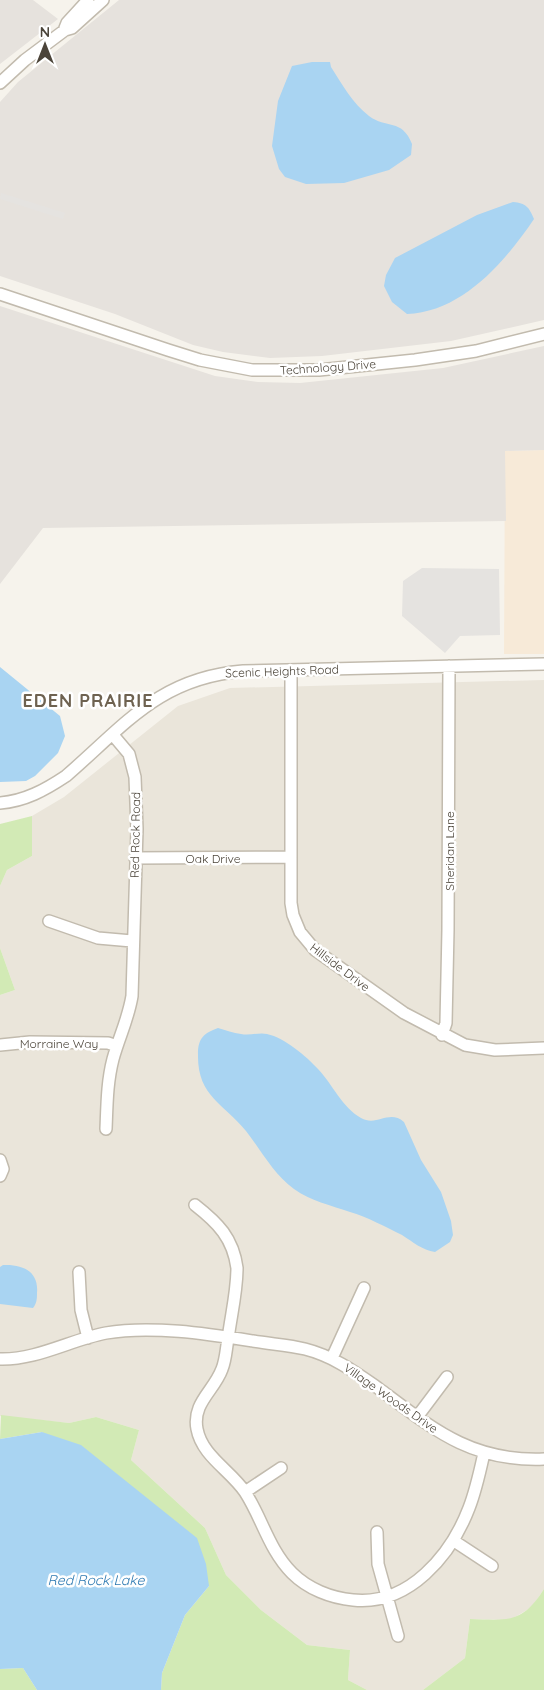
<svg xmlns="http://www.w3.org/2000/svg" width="544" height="1690" viewBox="0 0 544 1690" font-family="Quicksand,sans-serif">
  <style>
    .residential { fill: #eae5da }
    .commercial { fill: #f7ead8 }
    .industrial { fill: #e6e2dd }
    .green { fill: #d2eab5 }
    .parking { fill: #e5e3e0 }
    .water { fill: #a9d4f2 }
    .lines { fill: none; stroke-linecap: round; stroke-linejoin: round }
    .minor-casing { stroke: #c2bbae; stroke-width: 14 }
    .minor { stroke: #fff; stroke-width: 11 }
    .labels { text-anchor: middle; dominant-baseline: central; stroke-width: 5; stroke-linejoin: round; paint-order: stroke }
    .street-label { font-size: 12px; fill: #4b4439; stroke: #fff }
    .water-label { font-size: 14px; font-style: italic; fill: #2e7ab2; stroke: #fff }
    .district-label { font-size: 18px; font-weight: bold; letter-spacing: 1px; fill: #6e6250; stroke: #fff }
  </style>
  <rect width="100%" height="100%" fill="#f6f3ec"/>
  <path class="residential" d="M 544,680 L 544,1589 L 532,1607 L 510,1620 L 470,1619 L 465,1658 L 423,1690 L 367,1690 L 348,1680 L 350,1650 L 307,1645 L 261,1610 L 226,1575 L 205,1528 L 131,1460 L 139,1430 L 96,1417 L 69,1423 L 0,1416 L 0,995 L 15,990 L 0,948 L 0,886 L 7,870 L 32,856 L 32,816 L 64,797 L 178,706 L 230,688 Z"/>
  <path class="commercial" d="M 544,450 L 544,654 L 504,654 L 505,451 Z"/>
  <path class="industrial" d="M 0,0 L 33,0 L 58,19 L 0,64 Z
    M 119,0 L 544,0 L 544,320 L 451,341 L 322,356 L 270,358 L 223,352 L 193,345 L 115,314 L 0,276 L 0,102 L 18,82 Z
    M 0,306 L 215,376 L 258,382 L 300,383 L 443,368 L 544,346 L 544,450 L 505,451 L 506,521 L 43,528 L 0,584 Z"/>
  <path class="green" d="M 32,816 L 32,856 L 7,870 L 0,886 L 0,824 Z
    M 0,948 L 15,990 L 0,995 Z
    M 1,1415 L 69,1423 L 96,1417 L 139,1430 L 131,1460 L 205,1528 L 226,1575 L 261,1610 L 307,1645 L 350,1650 L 348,1680 L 367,1690 L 161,1690 L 162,1673 L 185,1615 L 209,1586 L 42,1432 L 0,1439 Z
    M 544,1589 L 544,1690 L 423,1690 L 465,1658 L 470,1619 C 508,1620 522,1624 544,1589 Z
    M 23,1668 L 37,1690 L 0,1690 L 0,1669 Z"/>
  <path class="parking" d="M 1,193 L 65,213 L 63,219 L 0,199 Z
    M 422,568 L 499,569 L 500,635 L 460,636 L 445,653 L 402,616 L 403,581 Z"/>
  <path class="water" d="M 312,62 L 330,62 L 331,67 C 342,84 352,103 369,116 C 386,129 402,118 412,144 L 411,155 L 389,170 L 344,183 L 306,184 L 285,177 L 279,169 L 272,146 L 278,101 L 292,66 Z
    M 513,202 C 526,203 529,207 534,219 C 505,262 462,312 407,314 L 392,302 L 384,286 L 386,275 L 395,258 L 477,215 Z
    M 0,667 L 60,716 L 65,736 L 58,753 L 35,776 L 26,781 L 0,782 Z
    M 218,1028 C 226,1030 233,1033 241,1034 C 250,1036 259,1032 267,1034 C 285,1038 306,1056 318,1069 C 333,1085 342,1107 361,1118 C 377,1127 389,1109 404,1122 L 421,1160 L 441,1192 L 451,1221 L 453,1235 L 450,1242 L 435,1252 C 422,1250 413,1242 402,1235 C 386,1227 367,1217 350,1212 C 330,1205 311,1201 294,1189 C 274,1175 261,1150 246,1131 C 223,1103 197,1096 198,1054 C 198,1038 204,1033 218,1028 Z
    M 3,1265 C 22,1264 39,1271 37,1293 C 37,1298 37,1303 33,1308 L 0,1304 L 0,1267 Z
    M 42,1432 L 81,1445 L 197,1538 L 206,1564 L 209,1586 L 185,1615 L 162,1673 L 161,1690 L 37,1690 L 23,1668 L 0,1669 L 0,1439 Z"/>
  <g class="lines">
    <defs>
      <path id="minor" d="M 65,28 L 67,23 L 88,0
        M 0,83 L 25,60 L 65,30 L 72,28 L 103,0
        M 0,294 L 168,350 L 200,360 L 252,370 L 319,370 L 415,360 L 476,351 L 544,334
        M 291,670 L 291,903 L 293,915 L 300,932 L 315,950 L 404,1013 L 465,1045 L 495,1050 L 544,1048
        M 0,803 C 25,801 45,790 66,776 C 125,725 159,678 243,671 L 544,664
        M 135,858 L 291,857
        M 49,921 L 98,938 L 132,941
        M 442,1035 L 446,1023 L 448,930 L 449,666
        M 0,1045 L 30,1042 L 108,1043 L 117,1046
        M 106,1129 C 107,1105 107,1082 113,1059 C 119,1037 128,1020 132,996 L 137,829 L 135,777 L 129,754 L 113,735
        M 0,1160 L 3,1169 L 0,1176
        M 195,1205 C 218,1223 233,1238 237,1268 C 237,1292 231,1315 228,1339 C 226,1349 226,1359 222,1369 C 214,1391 192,1403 197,1429 C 202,1456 230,1470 245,1492 C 262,1518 269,1550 292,1573 C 308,1589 331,1598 353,1600 C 409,1606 451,1555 469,1508 C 476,1490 480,1471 484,1453
        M 79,1272 L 81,1310 L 88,1338
        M 332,1358 L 364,1288
        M 0,1359 C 37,1360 70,1340 106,1333 C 151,1325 208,1334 253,1341 C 270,1344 288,1345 305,1349 C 333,1356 355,1372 378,1388 C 433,1429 471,1462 544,1459
        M 417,1417 L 447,1377
        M 245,1492 L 281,1468
        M 377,1532 L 378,1564 L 398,1636
        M 454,1541 L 492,1566"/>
    </defs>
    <use href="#minor" class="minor-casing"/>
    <use href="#minor" class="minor"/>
  </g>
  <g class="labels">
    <g class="street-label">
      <text transform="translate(328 367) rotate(-4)">Technology Drive</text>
      <text transform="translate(282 671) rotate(-2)">Scenic Heights Road</text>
      <text transform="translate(135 835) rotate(-89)">Red Rock Road</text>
      <text transform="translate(449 851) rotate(-90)">Sheridan Lane</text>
      <text x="213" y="858">Oak Drive</text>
      <text transform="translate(340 967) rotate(37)">Hillside Drive</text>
      <text x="59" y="1043">Morraine Way</text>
      <text transform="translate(391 1398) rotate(35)">Village Woods Drive</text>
    </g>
    <g class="water-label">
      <text x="96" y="1580">Red Rock Lake</text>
    </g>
    <g class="district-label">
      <text x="88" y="700">EDEN PRAIRIE</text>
    </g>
  </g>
  <g transform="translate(45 45)" stroke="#ffffff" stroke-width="4" paint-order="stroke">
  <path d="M0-4L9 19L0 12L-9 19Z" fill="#4b4439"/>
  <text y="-8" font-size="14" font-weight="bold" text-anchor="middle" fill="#4b4439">N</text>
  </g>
</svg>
